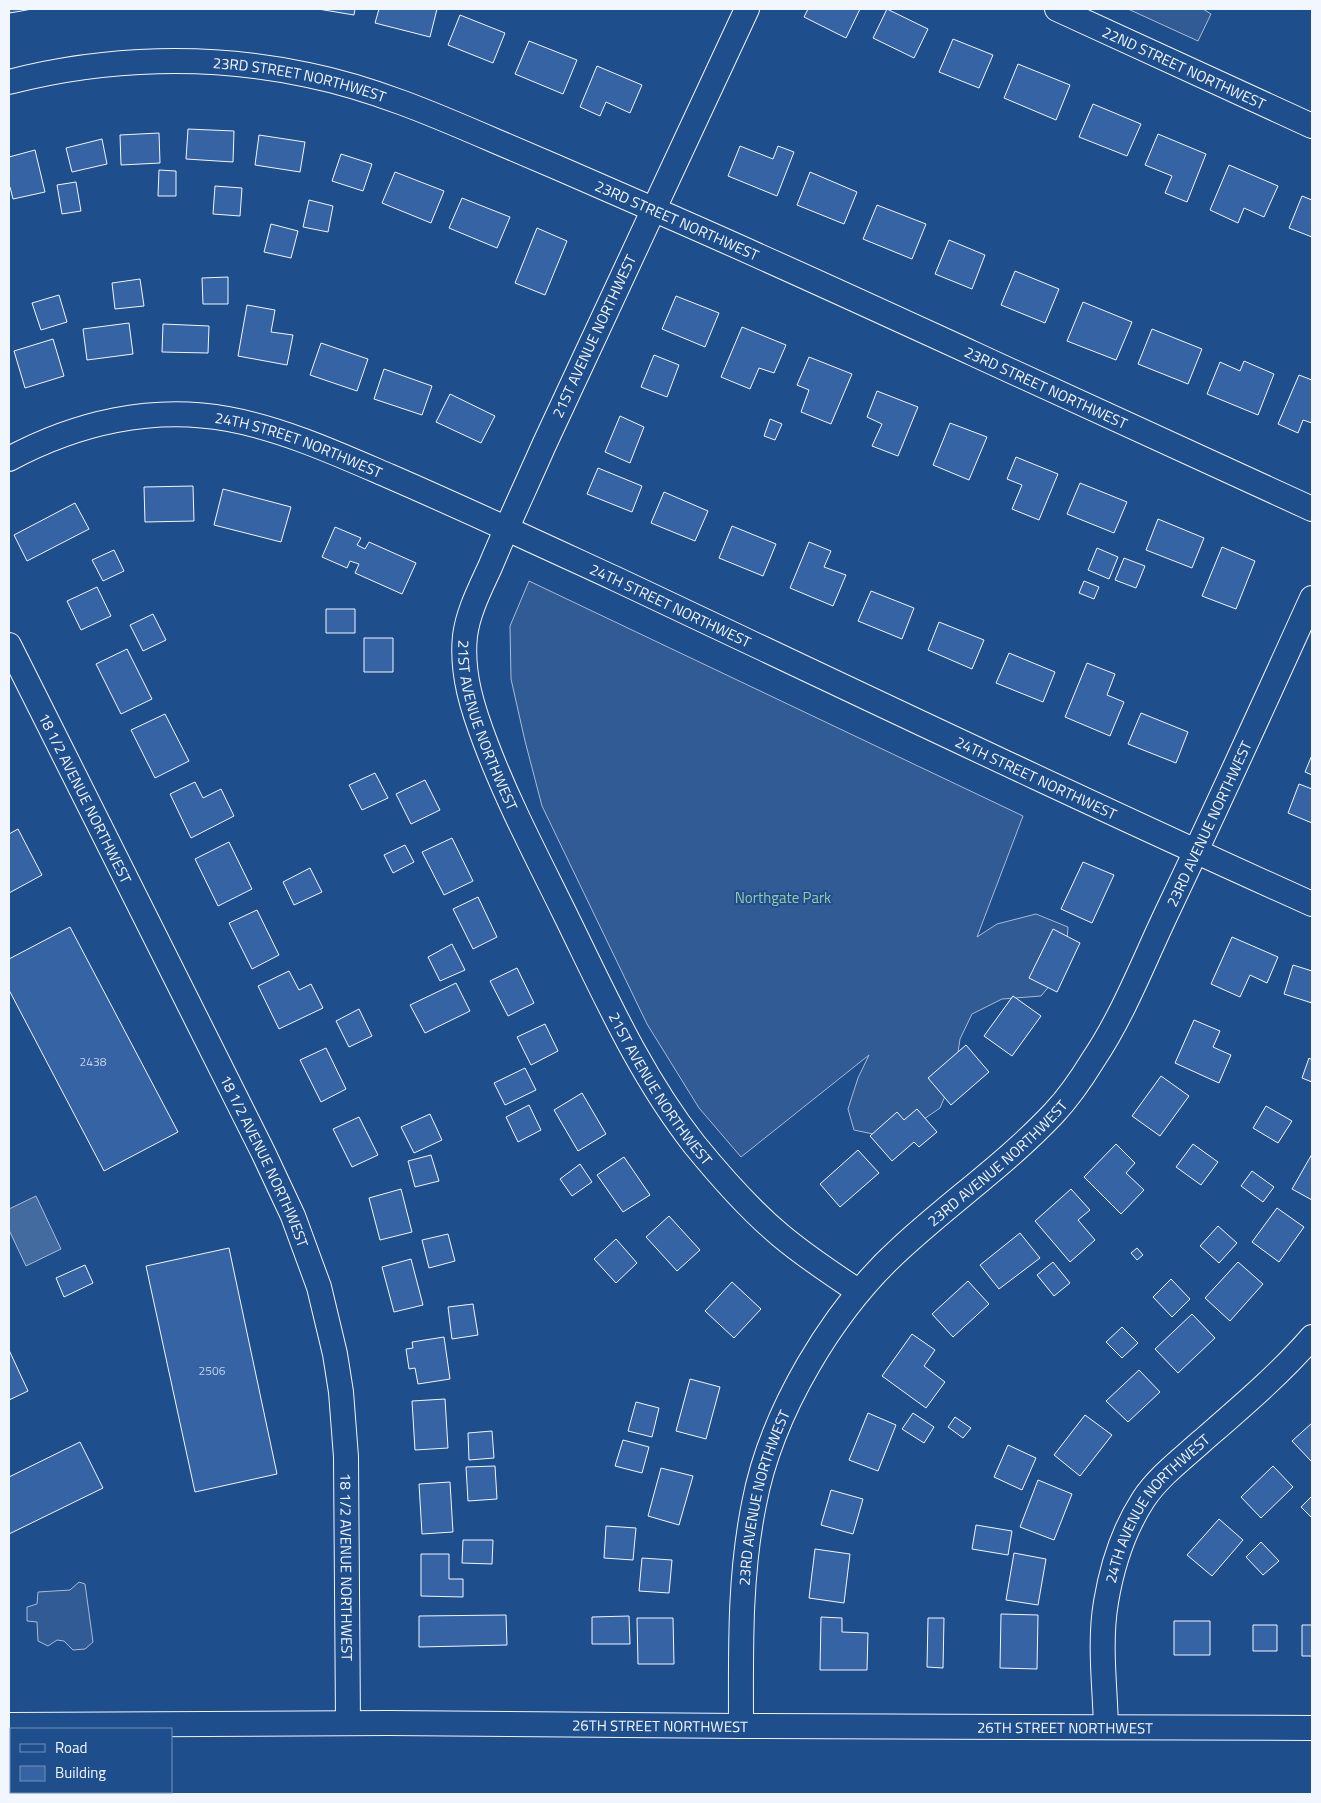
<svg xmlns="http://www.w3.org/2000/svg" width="1321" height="1803" viewBox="0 0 1321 1803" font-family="'Titillium Web',sans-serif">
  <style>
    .built { fill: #305b95; stroke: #a8bbd7 }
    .water { fill: #446ba0; stroke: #a8bbd7 }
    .building { fill: #3563a3; stroke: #f2f6ff }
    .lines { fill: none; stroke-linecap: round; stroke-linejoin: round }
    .street-casing { stroke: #f2f6ff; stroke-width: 26 }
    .secondary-casing { stroke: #f2f6ff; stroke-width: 29 }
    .street { stroke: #1f4e8c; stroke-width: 24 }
    .secondary { stroke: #1f4e8c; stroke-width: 28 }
    .labels { text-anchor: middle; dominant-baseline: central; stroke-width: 4; stroke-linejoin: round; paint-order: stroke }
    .number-label { font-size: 12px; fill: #c3d1e8 }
    .street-label { font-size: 15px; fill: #f2f6ff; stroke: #1f4e8c }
    .park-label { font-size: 15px; fill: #97c8a6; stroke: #1f4e8c }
  </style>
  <rect width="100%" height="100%" fill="#1f4e8c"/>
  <path class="built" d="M 1128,9 L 1203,9 L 1211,14 L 1198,41 Z
    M 529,581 L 1023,816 L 977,937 L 997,924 L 1036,914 L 1068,927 L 1065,967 L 1041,996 L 1002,999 L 972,1014 L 960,1039 L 955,1072 L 940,1108 L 908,1130 L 873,1134 L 854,1130 L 848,1109 L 858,1078 L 869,1055 L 741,1157 L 699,1108 L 647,1024 L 542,806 L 525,741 L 511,679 L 510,626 Z
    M 79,1582 L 85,1584 L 93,1642 L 85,1649 L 73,1650 L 64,1641 L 57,1640 L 48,1646 L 38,1641 L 37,1622 L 27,1621 L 27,1607 L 37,1604 L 38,1592 L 70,1590 Z"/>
  <path class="water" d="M 36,1196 L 61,1249 L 26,1266 L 9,1230 L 9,1209 Z"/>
  <path class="building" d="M 9,9 L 32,9 L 10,13 Z
    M 318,9 L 355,9 L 354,15 Z
    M 379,9 L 437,9 L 430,37 L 375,23 Z
    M 808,9 L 860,9 L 846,38 L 804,17 Z
    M 887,9 L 928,29 L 914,58 L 873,38 Z
    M 460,15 L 505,33 L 493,63 L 448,45 Z
    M 953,39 L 993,55 L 979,88 L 939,72 Z
    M 529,41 L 577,60 L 563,94 L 515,74 Z
    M 1018,64 L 1070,85 L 1056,120 L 1004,98 Z
    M 597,66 L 642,85 L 630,113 L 606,102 L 600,116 L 580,107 Z
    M 1093,104 L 1141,124 L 1127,156 L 1079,137 Z
    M 188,129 L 234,131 L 233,162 L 186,159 Z
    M 159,133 L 160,163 L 121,165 L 120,135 Z
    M 1158,134 L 1206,154 L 1187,202 L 1165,193 L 1172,176 L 1145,165 Z
    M 259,135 L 305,142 L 300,172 L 255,165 Z
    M 102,139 L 107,164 L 72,172 L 66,148 Z
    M 740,146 L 773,159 L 778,146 L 794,152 L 777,196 L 728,176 Z
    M 35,150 L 45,192 L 13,199 L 10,187 L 9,187 L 9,157 Z
    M 341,154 L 372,164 L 363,191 L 332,181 Z
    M 1229,165 L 1278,186 L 1264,217 L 1244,208 L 1238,223 L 1210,210 Z
    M 159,170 L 176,171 L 176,196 L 158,196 Z
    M 395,172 L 444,191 L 431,223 L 382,203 Z
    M 810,172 L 857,192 L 844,224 L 797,205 Z
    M 76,182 L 81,211 L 62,214 L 57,185 Z
    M 215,186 L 242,188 L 240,216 L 213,214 Z
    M 1302,196 L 1312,200 L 1312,237 L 1289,228 Z
    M 462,198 L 510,217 L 497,248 L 449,228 Z
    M 309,200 L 333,206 L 328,232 L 303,227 Z
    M 877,205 L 926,224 L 912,259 L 863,239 Z
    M 271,224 L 298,231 L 291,258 L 264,252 Z
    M 537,228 L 567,241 L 545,295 L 515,283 Z
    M 949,240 L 985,255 L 972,289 L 935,274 Z
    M 1015,271 L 1059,289 L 1045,323 L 1001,305 Z
    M 228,277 L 228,304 L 203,304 L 202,278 Z
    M 140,279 L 144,306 L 115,309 L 112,283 Z
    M 59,295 L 67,322 L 41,330 L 32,303 Z
    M 676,296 L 719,313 L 705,347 L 662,329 Z
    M 1083,302 L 1132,322 L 1116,360 L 1067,341 Z
    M 247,305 L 275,310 L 271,332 L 293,335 L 287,365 L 238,356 Z
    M 129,323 L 133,354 L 87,360 L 83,329 Z
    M 163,324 L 209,326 L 208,353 L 162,352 Z
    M 742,327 L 786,345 L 774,373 L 759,368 L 750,389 L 721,377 Z
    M 1152,329 L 1202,349 L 1188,384 L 1138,364 Z
    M 53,339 L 64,376 L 25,388 L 14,351 Z
    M 321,343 L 368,359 L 357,391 L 310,375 Z
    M 654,355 L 679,365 L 667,397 L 641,387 Z
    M 809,357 L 852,374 L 831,424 L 801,412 L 809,390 L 797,385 Z
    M 1244,361 L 1274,374 L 1258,415 L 1207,394 L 1220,362 L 1240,371 Z
    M 384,369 L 432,386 L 422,415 L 374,399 Z
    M 1299,375 L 1312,380 L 1312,423 L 1303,420 L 1298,433 L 1278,424 Z
    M 877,391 L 918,407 L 898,456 L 872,446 L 882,424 L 867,417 Z
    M 450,394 L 495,416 L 481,443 L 436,422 Z
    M 620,416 L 644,427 L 630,463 L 605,452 Z
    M 770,419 L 782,424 L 775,440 L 764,436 Z
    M 950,423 L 987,437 L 969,480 L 933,465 Z
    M 1016,457 L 1058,474 L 1039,520 L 1012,509 L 1022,485 L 1007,479 Z
    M 598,468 L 642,486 L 632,512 L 587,494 Z
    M 1080,483 L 1127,502 L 1114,533 L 1067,514 Z
    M 193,486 L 194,521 L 145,522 L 144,487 Z
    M 223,489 L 291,507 L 281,542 L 214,525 Z
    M 664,492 L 708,511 L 695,541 L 651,523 Z
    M 75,503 L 89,529 L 27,561 L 14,535 Z
    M 1158,519 L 1204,538 L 1192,568 L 1146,550 Z
    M 732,526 L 776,544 L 763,576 L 719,558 Z
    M 335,527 L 361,538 L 357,545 L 365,549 L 369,542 L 416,563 L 402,594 L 355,573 L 359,564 L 350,561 L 347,568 L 322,557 Z
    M 809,542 L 831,551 L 824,567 L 846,575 L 833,606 L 790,588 Z
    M 1222,547 L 1255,561 L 1236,609 L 1202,596 Z
    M 1097,548 L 1118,557 L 1109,579 L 1088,570 Z
    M 114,550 L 124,571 L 103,581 L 92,560 Z
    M 1124,558 L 1145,566 L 1136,588 L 1115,580 Z
    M 1084,581 L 1099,587 L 1094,599 L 1079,593 Z
    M 97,587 L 111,616 L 81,630 L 67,601 Z
    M 871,591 L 914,608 L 902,639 L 858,621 Z
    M 326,609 L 355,609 L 355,633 L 326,633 Z
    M 153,614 L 166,640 L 143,651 L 130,625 Z
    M 939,622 L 984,640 L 972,669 L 928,650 Z
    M 364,638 L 393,638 L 393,672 L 364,672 Z
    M 127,649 L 152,699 L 121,714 L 96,664 Z
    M 1009,653 L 1055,672 L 1043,702 L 996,683 Z
    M 1087,663 L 1115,674 L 1107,695 L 1124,702 L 1110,736 L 1065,717 Z
    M 1141,713 L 1188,732 L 1176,763 L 1128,744 Z
    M 165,714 L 189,761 L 155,778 L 131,730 Z
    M 1312,755 L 1312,775 L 1305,772 Z
    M 375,773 L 388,798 L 362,810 L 349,785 Z
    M 425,780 L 440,810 L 411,824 L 396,794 Z
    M 195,782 L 203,798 L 221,789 L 234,816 L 191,838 L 170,794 Z
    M 1299,784 L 1312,789 L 1312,823 L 1288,813 Z
    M 18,829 L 42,875 L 9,893 L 9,834 Z
    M 452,838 L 473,881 L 444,895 L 422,852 Z
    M 229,842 L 252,889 L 218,906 L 195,859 Z
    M 405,845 L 414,862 L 393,873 L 384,855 Z
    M 1083,862 L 1114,875 L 1092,923 L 1061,909 Z
    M 310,868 L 322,892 L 294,905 L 283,882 Z
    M 478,897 L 497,937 L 473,949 L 453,909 Z
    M 257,910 L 279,955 L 252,969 L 229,923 Z
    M 70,927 L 178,1132 L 104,1171 L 9,990 L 9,959 Z
    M 1053,929 L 1080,943 L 1057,992 L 1029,978 Z
    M 1232,937 L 1278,957 L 1267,983 L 1250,975 L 1240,997 L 1211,984 Z
    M 452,944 L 465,970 L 440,981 L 428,957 Z
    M 1293,965 L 1312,971 L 1312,1003 L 1284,994 Z
    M 517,968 L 534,1003 L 508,1016 L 490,981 Z
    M 289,971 L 299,990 L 311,984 L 323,1008 L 279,1029 L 258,986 Z
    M 456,983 L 470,1011 L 425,1033 L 410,1005 Z
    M 1013,996 L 1041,1016 L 1012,1056 L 984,1036 Z
    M 359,1009 L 372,1036 L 349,1047 L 336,1021 Z
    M 1194,1020 L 1220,1031 L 1213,1047 L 1231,1055 L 1219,1083 L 1175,1063 Z
    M 545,1024 L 558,1051 L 531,1065 L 517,1037 Z
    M 966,1045 L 989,1072 L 951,1105 L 928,1078 Z
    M 326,1048 L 346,1089 L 321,1102 L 300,1060 Z
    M 1309,1058 L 1312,1060 L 1312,1082 L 1302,1078 Z
    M 525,1068 L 536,1090 L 505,1105 L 494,1083 Z
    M 1161,1076 L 1189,1096 L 1160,1136 L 1132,1116 Z
    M 582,1093 L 606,1134 L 578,1151 L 554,1110 Z
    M 529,1105 L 541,1130 L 518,1142 L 506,1117 Z
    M 1266,1106 L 1292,1121 L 1278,1143 L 1253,1128 Z
    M 917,1109 L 937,1132 L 919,1147 L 914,1142 L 892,1161 L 870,1136 L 897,1112 L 904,1120 Z
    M 430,1114 L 442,1140 L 414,1153 L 401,1127 Z
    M 359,1117 L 378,1155 L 352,1167 L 333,1129 Z
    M 1116,1144 L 1135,1163 L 1126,1173 L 1144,1190 L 1121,1214 L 1084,1177 Z
    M 1193,1144 L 1218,1162 L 1201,1185 L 1176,1167 Z
    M 858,1150 L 879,1173 L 840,1207 L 820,1184 Z
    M 1312,1154 L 1312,1200 L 1292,1189 Z
    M 431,1155 L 439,1181 L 415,1187 L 408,1161 Z
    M 624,1157 L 650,1195 L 623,1212 L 597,1175 Z
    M 580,1164 L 592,1182 L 572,1196 L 560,1179 Z
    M 1252,1171 L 1274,1187 L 1263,1202 L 1241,1186 Z
    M 401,1189 L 412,1232 L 380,1240 L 369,1198 Z
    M 1071,1189 L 1090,1210 L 1078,1220 L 1095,1240 L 1070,1262 L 1035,1221 Z
    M 1277,1208 L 1304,1227 L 1279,1262 L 1252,1242 Z
    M 669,1216 L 700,1250 L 677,1271 L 646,1237 Z
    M 1218,1226 L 1237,1243 L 1219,1263 L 1200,1246 Z
    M 1020,1233 L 1040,1258 L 999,1289 L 980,1265 Z
    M 448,1234 L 455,1261 L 429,1268 L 422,1240 Z
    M 616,1239 L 637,1263 L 616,1283 L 594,1259 Z
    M 229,1248 L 277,1474 L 195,1492 L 146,1266 Z
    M 1137,1248 L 1143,1255 L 1137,1260 L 1131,1253 Z
    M 411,1259 L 423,1305 L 394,1312 L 382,1267 Z
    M 1053,1262 L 1070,1283 L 1054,1296 L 1037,1275 Z
    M 1238,1262 L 1263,1284 L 1230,1321 L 1205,1298 Z
    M 85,1265 L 93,1283 L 64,1297 L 56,1278 Z
    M 1171,1279 L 1190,1299 L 1172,1317 L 1153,1297 Z
    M 968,1281 L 989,1304 L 953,1337 L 932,1314 Z
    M 732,1282 L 761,1309 L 734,1338 L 705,1311 Z
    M 473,1304 L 478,1335 L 452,1339 L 448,1307 Z
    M 1192,1314 L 1215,1338 L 1178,1373 L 1155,1349 Z
    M 1122,1327 L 1138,1343 L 1122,1358 L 1106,1342 Z
    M 912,1334 L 935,1350 L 924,1366 L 945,1382 L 926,1408 L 882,1376 Z
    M 444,1337 L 450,1379 L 418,1384 L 415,1368 L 409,1369 L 406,1349 L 413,1348 L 412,1342 Z
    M 9,1350 L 28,1391 L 9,1400 Z
    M 1139,1370 L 1160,1392 L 1128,1422 L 1106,1401 Z
    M 690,1379 L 720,1387 L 706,1439 L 676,1431 Z
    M 445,1399 L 448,1448 L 415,1450 L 412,1401 Z
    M 636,1402 L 659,1408 L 652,1437 L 628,1431 Z
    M 868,1413 L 896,1425 L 878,1471 L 849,1460 Z
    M 913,1413 L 934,1427 L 924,1443 L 902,1429 Z
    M 1085,1415 L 1112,1435 L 1080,1476 L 1054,1455 Z
    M 955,1417 L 971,1428 L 963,1438 L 948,1427 Z
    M 1312,1423 L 1312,1462 L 1292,1441 Z
    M 492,1431 L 494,1458 L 469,1460 L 468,1433 Z
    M 623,1440 L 649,1447 L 642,1473 L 615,1466 Z
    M 80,1442 L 103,1488 L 9,1534 L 9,1477 Z
    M 1008,1445 L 1036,1458 L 1022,1490 L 994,1477 Z
    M 495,1466 L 497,1499 L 468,1501 L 466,1467 Z
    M 1273,1466 L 1293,1487 L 1261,1518 L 1241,1497 Z
    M 661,1468 L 693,1476 L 679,1525 L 648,1516 Z
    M 1038,1480 L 1072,1494 L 1054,1540 L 1020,1527 Z
    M 450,1482 L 453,1532 L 422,1534 L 419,1484 Z
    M 831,1490 L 863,1499 L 853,1534 L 821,1525 Z
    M 1312,1496 L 1312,1518 L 1301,1507 Z
    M 1219,1519 L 1243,1540 L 1212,1576 L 1187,1555 Z
    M 976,1525 L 1012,1531 L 1008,1555 L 972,1549 Z
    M 606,1526 L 636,1528 L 633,1560 L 604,1558 Z
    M 463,1540 L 493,1540 L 492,1564 L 462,1563 Z
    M 1261,1542 L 1279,1561 L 1263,1575 L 1246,1557 Z
    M 815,1549 L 850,1554 L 844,1603 L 809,1598 Z
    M 1014,1553 L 1046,1559 L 1038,1605 L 1006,1600 Z
    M 421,1554 L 449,1554 L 449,1579 L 463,1579 L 463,1597 L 421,1596 Z
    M 642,1558 L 672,1560 L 669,1593 L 639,1591 Z
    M 1001,1614 L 1038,1615 L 1037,1669 L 1000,1668 Z
    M 506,1615 L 507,1645 L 419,1647 L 419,1616 Z
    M 629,1616 L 630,1644 L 592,1644 L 592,1617 Z
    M 821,1617 L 842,1618 L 842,1632 L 868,1633 L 867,1670 L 820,1670 Z
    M 637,1618 L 673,1618 L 674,1664 L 638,1664 Z
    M 928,1618 L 944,1618 L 943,1668 L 927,1667 Z
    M 1174,1621 L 1210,1621 L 1210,1655 L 1174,1655 Z
    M 1253,1625 L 1277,1625 L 1277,1651 L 1253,1651 Z
    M 1302,1625 L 1312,1625 L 1312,1656 L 1302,1656 Z"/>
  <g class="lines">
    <defs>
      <g id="street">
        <path id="s1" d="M 747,9 C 679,154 611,299 544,445 C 526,486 507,526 490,567 C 480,589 468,612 465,636 C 461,674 473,710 486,744 C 508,802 537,857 564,912 C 603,991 639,1074 694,1144 C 720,1176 749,1209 780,1235 C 805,1256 832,1274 858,1291"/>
        <path id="s2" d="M 1057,9 L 1312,126"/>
        <path id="s3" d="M 9,82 C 105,57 211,54 308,75 C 372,88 433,114 493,140 C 545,162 596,184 648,207 C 757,254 865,304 974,354 C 1087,406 1200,457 1312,509"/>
        <path id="s4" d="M 9,459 C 76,423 152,405 228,419 C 283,429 338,454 389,476 C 465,509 540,544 616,579 C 847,688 1078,799 1312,904"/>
        <path id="s5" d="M 9,645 L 263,1152 L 293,1216 L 319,1287 L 335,1354 L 341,1392 L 346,1457 L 348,1723"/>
        <path id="s6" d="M 9,1725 L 388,1723 L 741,1726 L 1312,1728"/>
        <path id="s7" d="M 741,1726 C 741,1652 739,1578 754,1504 C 771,1413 833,1309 902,1247 C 952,1201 1008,1162 1054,1113 C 1069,1097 1082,1078 1093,1060 C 1124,1014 1145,958 1169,908 C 1218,805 1265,702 1312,598"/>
        <path id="s8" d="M 1106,1727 C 1105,1686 1099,1643 1106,1602 C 1112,1566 1123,1531 1143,1500 C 1158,1477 1182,1459 1202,1441 C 1240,1408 1279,1375 1312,1337"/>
      </g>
      <path id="secondary" d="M 9,1747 L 11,1753
        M 27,1792 L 28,1794"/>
    </defs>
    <use href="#street" class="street-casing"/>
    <use href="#secondary" class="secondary-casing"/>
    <use href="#street" class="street"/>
    <use href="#secondary" class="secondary"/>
  </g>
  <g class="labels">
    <g class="number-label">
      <text x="93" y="1061">2438</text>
      <text x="212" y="1370">2506</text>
    </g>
    <g class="street-label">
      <text stroke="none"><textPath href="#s2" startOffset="140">22ND STREET NORTHWEST</textPath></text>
      <text stroke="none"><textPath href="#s3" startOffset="294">23RD STREET NORTHWEST</textPath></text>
      <text stroke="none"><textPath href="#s3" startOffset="699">23RD STREET NORTHWEST</textPath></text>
      <text transform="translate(594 336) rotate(-65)">21ST AVENUE NORTHWEST</text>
      <text stroke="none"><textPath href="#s3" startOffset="1104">23RD STREET NORTHWEST</textPath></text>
      <text stroke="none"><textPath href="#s4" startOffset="302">24TH STREET NORTHWEST</textPath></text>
      <text stroke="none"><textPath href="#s4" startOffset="708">24TH STREET NORTHWEST</textPath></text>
      <text stroke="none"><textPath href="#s1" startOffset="781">21ST AVENUE NORTHWEST</textPath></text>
      <text stroke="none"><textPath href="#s4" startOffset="1112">24TH STREET NORTHWEST</textPath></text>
      <text stroke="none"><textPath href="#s5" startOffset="171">18 1/2 AVENUE NORTHWEST</textPath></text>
      <text stroke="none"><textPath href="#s7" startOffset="1056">23RD AVENUE NORTHWEST</textPath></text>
      <text stroke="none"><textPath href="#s1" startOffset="1186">21ST AVENUE NORTHWEST</textPath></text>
      <text stroke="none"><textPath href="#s5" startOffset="576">18 1/2 AVENUE NORTHWEST</textPath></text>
      <text stroke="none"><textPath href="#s7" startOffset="651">23RD AVENUE NORTHWEST</textPath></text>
      <text stroke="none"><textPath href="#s7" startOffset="231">23RD AVENUE NORTHWEST</textPath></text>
      <text stroke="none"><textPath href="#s8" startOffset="235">24TH AVENUE NORTHWEST</textPath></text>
      <text stroke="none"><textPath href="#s5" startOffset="996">18 1/2 AVENUE NORTHWEST</textPath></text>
      <text stroke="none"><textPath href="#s6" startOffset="651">26TH STREET NORTHWEST</textPath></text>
      <text stroke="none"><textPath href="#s6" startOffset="1056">26TH STREET NORTHWEST</textPath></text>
    </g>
    <g class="park-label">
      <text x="783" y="897">Northgate Park</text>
    </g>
  </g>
  <rect width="1321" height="1803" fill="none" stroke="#f2f6ff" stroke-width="20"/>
  <rect x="10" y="1728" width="162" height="65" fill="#1f4e8c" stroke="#7391ba"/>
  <rect x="20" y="1744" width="25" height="8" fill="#1f4e8c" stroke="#7391ba"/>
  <text x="55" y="1753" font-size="15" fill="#f2f6ff">Road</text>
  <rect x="20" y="1766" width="25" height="15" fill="#3563a3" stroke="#7391ba"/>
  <text x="55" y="1778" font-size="15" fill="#f2f6ff">Building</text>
</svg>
